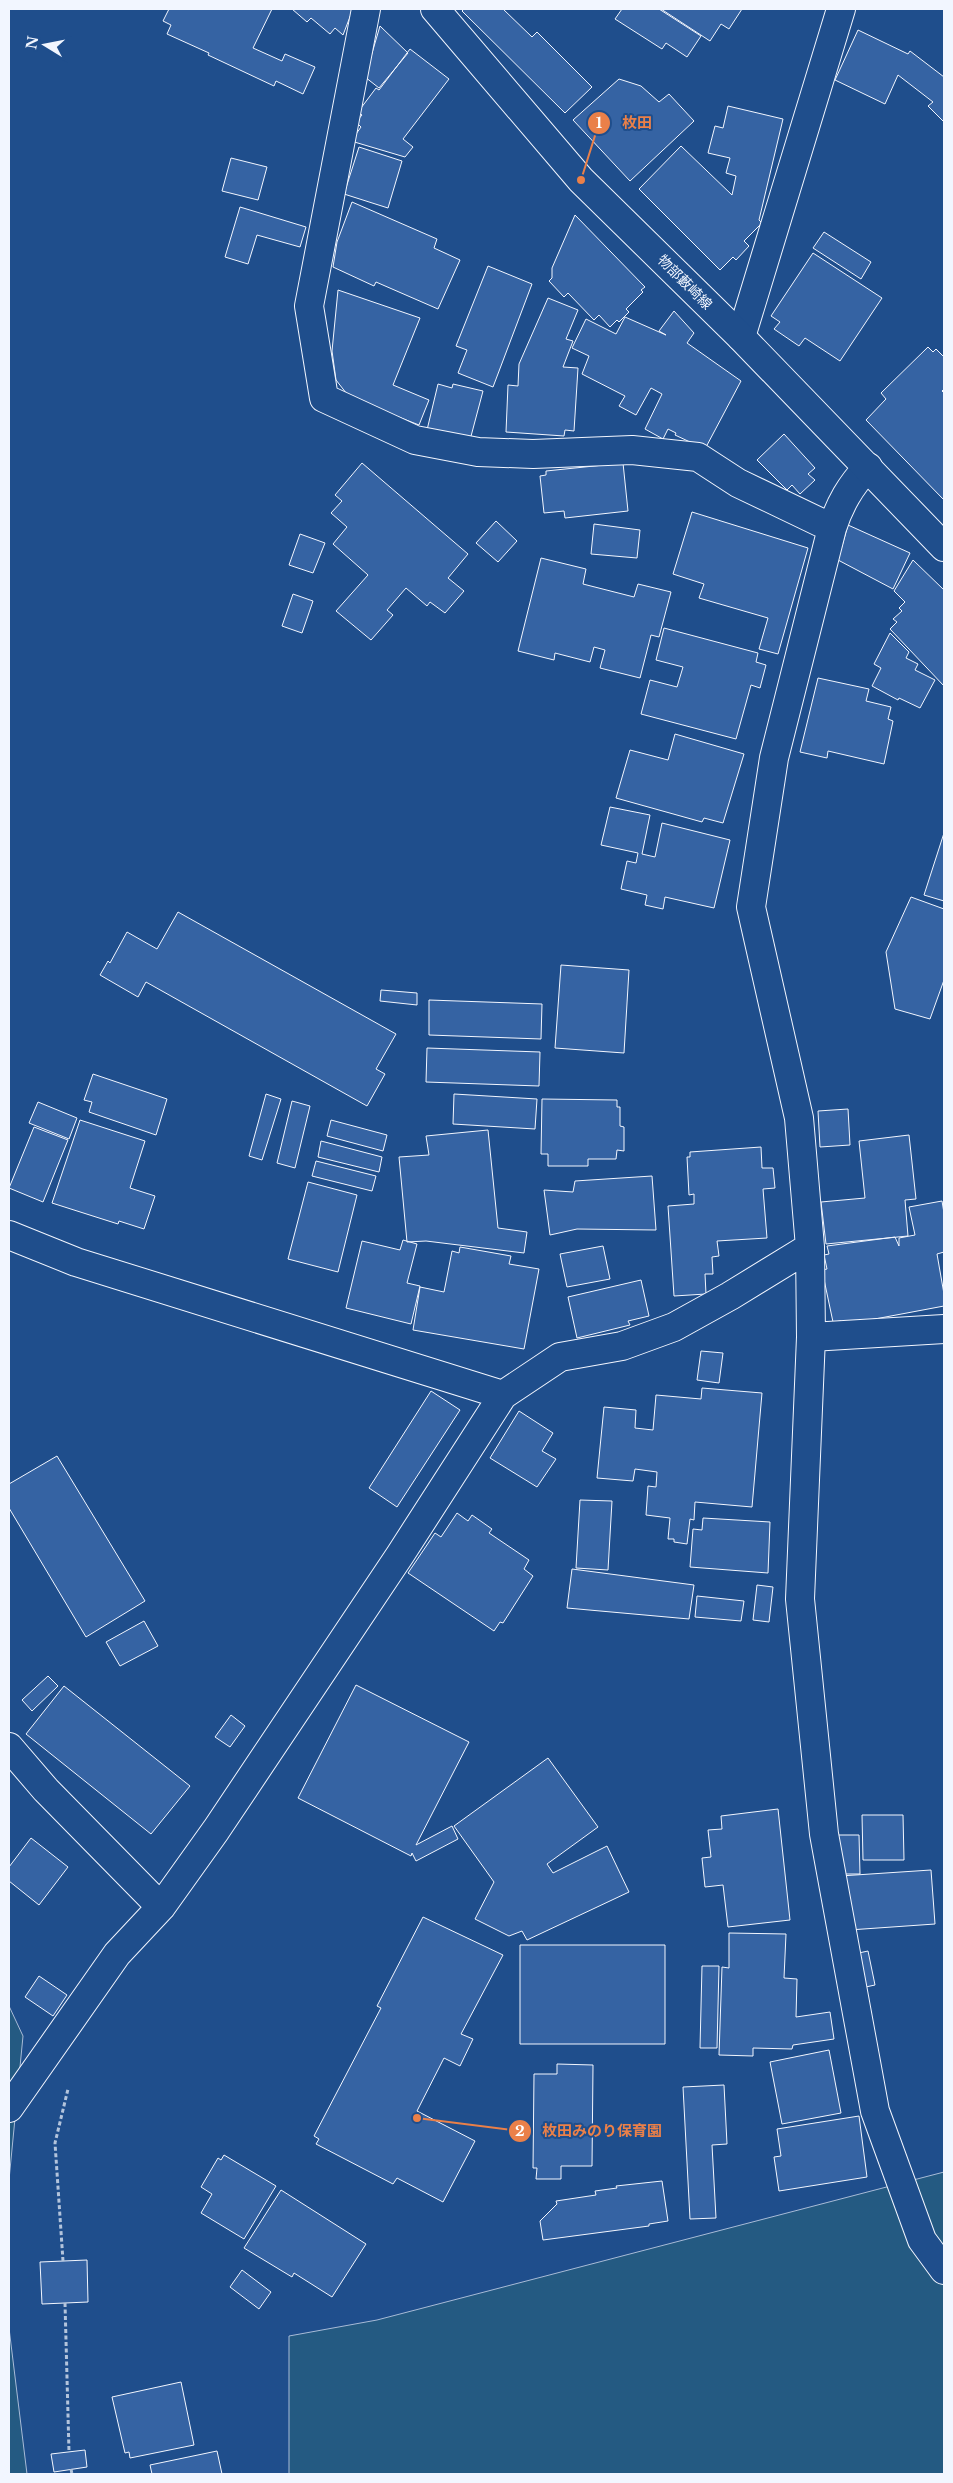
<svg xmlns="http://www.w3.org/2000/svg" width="953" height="2483" viewBox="0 0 953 2483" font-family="'Libre Baskerville','Noto Sans JP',serif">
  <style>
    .green { fill: #245a82; stroke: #a8bbd7 }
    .building { fill: #3563a3; stroke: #f2f6ff }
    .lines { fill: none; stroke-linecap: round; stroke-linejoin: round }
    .minor-casing { stroke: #f2f6ff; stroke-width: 30 }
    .secondary-casing { stroke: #f2f6ff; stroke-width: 30 }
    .path { stroke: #b3c4dc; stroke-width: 3; stroke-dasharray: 4 2.5; stroke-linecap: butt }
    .minor { stroke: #1f4e8c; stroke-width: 28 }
    .secondary { stroke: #1f4e8c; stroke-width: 28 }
    .labels { text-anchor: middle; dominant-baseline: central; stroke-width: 4; stroke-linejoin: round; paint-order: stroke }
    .street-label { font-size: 14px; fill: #f2f6ff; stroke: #1f4e8c }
    .leader { fill: none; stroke: #ea8049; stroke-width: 2 }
    .callout-dot { fill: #ea8049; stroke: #1f4e8c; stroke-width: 2 }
    .mark-label { font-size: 15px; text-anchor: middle; font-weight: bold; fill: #fff }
    .callout-label { font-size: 15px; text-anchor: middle; font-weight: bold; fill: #ea8049; stroke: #1f4e8c; stroke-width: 4; stroke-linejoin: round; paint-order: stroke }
  </style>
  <rect width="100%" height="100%" fill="#1f4e8c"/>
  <path class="green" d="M 9,2006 L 23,2036 L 9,2180 Z
    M 944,2172 L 944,2474 L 289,2474 L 289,2336 L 377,2320 Z
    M 9,2328 L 27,2474 L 9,2474 Z"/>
  <path class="building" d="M 169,9 L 272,9 L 253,48 L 282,61 L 285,54 L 315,67 L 303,94 L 276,81 L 274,86 L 208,55 L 209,53 L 167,34 L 171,25 L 163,21 Z
    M 292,9 L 353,9 L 343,35 L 335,28 L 330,34 L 311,18 L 307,22 Z
    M 464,9 L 503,9 L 532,37 L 537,32 L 592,87 L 565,113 L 462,11 Z
    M 622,9 L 659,9 L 701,36 L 687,57 L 666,43 L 662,49 L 615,19 Z
    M 661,9 L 742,9 L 729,29 L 721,24 L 710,41 Z
    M 380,26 L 408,53 L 379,88 L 365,77 Z
    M 858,30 L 908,54 L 910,51 L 944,77 L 944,122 L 928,106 L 933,102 L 898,75 L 885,104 L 835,80 Z
    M 410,49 L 449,79 L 403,139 L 413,147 L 405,157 L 351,141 L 361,127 L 356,122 L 362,115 L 358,112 L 376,88 L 379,90 Z
    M 619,79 L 641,86 L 659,102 L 669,94 L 694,121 L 630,181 L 573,120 Z
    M 728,106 L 783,119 L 759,220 L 762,223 L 744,241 L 749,246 L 736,260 L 733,257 L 720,270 L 639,189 L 681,146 L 732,195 L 736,176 L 726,173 L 730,158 L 708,153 L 715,126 L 723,128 Z
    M 359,147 L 402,161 L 388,208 L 344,194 Z
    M 231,158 L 267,167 L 258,200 L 222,191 Z
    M 352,202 L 437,239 L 434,248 L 460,260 L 438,309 L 376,282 L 374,286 L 333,267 L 337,242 Z
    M 240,207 L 306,227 L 300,247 L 257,235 L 248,264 L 225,257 Z
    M 575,215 L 645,287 L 641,290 L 643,292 L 626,309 L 629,312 L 619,322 L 617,320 L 610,327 L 599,315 L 594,320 L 568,293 L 564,297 L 549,281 L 552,278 L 552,268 Z
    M 824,232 L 871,262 L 861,279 L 813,248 Z
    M 813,253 L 882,298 L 840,361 L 805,338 L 799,346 L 774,329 L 780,322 L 771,316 Z
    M 488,266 L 532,284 L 493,387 L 458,373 L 467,350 L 456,346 Z
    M 338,290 L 420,318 L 393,385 L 429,400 L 419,425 L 350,398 L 336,380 L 332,351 Z
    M 548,298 L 578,310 L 566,339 L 573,341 L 563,367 L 578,368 L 574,431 L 565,430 L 564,436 L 506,432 L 508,385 L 518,386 L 519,364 Z
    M 674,311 L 694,333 L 687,343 L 741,381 L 705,449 L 675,435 L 676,433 L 668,429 L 663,439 L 645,429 L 662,394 L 651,388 L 636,415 L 619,406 L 625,396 L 582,374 L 589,356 L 572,348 L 586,319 L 616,334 L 625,317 L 666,335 L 659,331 Z
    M 928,347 L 933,352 L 936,349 L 944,357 L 944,389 L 942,391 L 944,393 L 944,500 L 866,420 L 886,399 L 881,393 Z
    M 438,384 L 452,388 L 453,384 L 483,391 L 470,440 L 427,430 Z
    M 784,434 L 815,468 L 808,474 L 815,480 L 800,494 L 792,485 L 787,490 L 757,460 Z
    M 362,463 L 468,554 L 448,578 L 464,591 L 445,613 L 430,602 L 427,606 L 406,588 L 387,610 L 393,615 L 371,640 L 336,611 L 368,575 L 333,544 L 347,527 L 331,513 L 342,501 L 335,495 Z
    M 623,463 L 628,511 L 565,518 L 564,511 L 544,513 L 540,476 L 546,475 L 546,471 Z
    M 692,512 L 808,548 L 778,654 L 759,649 L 768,618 L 699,598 L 704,584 L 673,574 Z
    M 496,521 L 517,541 L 498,562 L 476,543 Z
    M 594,524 L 640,530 L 637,558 L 591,554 Z
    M 848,525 L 910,553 L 893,589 L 838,560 Z
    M 300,534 L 325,543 L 313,573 L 289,565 Z
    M 541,558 L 586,569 L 583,584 L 634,597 L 638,584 L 671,592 L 659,637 L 651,635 L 640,678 L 600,668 L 605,650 L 594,647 L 590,662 L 555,653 L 554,660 L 518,651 Z
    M 913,560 L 944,590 L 944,686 L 890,629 L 897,622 L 893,619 L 902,611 L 899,608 L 905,602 L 894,591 Z
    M 293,594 L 313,601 L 302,633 L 282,626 Z
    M 664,628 L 758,653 L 756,662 L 766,665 L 760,688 L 751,685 L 736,739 L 641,714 L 650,680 L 677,687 L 683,667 L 656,660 Z
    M 890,633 L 909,652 L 906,658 L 918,664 L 915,670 L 935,680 L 920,708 L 899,698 L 898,700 L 872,686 L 881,668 L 874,664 Z
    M 818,678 L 869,689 L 866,701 L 891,707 L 888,719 L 893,721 L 884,764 L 828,751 L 827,758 L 800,752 Z
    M 675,734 L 744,754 L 723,823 L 704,818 L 702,822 L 616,798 L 630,750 L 668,760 Z
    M 610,807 L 650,815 L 642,854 L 655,857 L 662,823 L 730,840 L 714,908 L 665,897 L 663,909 L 645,905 L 647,895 L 621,889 L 627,861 L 636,863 L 638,853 L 601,845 Z
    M 944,833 L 944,901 L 924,895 Z
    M 911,897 L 944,909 L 944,980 L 930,1019 L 895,1009 L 886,952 Z
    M 178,912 L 396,1034 L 376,1069 L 385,1074 L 367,1106 L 146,982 L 138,997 L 100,975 L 108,961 L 110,963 L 127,932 L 157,949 Z
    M 561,965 L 629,970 L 624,1053 L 555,1048 Z
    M 381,990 L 417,993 L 417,1005 L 380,1001 Z
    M 429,1000 L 542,1004 L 541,1039 L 429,1035 Z
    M 427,1048 L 540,1052 L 539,1086 L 426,1082 Z
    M 93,1074 L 167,1099 L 156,1135 L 89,1112 L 92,1102 L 84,1100 Z
    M 266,1094 L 281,1099 L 262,1160 L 249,1156 Z
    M 454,1094 L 537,1099 L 535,1129 L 453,1124 Z
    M 542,1099 L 617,1100 L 617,1107 L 620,1107 L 620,1126 L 624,1127 L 624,1151 L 617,1150 L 616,1159 L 588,1159 L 588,1166 L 548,1166 L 548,1154 L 541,1154 Z
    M 292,1101 L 310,1106 L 295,1168 L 277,1163 Z
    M 38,1102 L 77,1118 L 69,1139 L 29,1123 Z
    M 848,1109 L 850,1145 L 820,1147 L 818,1111 Z
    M 80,1120 L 145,1141 L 130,1188 L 155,1196 L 144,1229 L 119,1221 L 118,1224 L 52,1203 Z
    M 331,1120 L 387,1135 L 383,1151 L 327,1136 Z
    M 34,1127 L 68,1140 L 43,1202 L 9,1188 Z
    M 488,1130 L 498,1228 L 527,1232 L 524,1253 L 426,1241 L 407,1242 L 399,1157 L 429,1155 L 426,1136 Z
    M 909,1135 L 916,1199 L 905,1200 L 908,1236 L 826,1244 L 821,1202 L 865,1198 L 859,1141 Z
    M 321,1141 L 382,1157 L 379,1172 L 318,1157 Z
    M 761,1147 L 762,1168 L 773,1168 L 775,1188 L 763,1189 L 767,1238 L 717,1241 L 719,1256 L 712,1257 L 713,1274 L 705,1274 L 706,1294 L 674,1296 L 668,1206 L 694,1204 L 694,1194 L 689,1195 L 687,1157 L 690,1157 L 690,1152 Z
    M 316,1161 L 376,1176 L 372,1191 L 312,1176 Z
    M 652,1176 L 656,1230 L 577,1229 L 550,1235 L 544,1190 L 573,1192 L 575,1181 Z
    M 308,1182 L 357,1195 L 338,1272 L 288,1259 Z
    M 942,1201 L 944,1213 L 944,1252 L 937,1254 L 944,1294 L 944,1306 L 843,1325 L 841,1321 L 833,1322 L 822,1270 L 827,1269 L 824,1255 L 829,1254 L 827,1246 L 895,1237 L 899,1246 L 899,1238 L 915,1235 L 909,1207 Z
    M 403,1240 L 417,1244 L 407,1283 L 420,1286 L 411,1324 L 346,1308 L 362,1241 L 400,1250 Z
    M 603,1246 L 610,1279 L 567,1287 L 560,1254 Z
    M 460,1247 L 511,1256 L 509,1264 L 539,1269 L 524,1349 L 413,1330 L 420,1287 L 444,1292 L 452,1251 L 459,1253 Z
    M 641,1280 L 649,1316 L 628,1321 L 630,1325 L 577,1338 L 568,1297 Z
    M 701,1351 L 723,1353 L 719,1383 L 697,1380 Z
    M 702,1388 L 762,1393 L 752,1507 L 695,1502 L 694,1520 L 690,1519 L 687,1544 L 674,1542 L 674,1539 L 668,1539 L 670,1518 L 646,1515 L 648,1486 L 656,1487 L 657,1472 L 635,1469 L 633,1481 L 597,1478 L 604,1407 L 636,1410 L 635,1428 L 653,1430 L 656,1395 L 701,1399 Z
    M 431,1391 L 460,1410 L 397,1507 L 369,1488 Z
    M 519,1411 L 553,1433 L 542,1451 L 556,1459 L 537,1487 L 490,1458 Z
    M 57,1456 L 145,1601 L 86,1637 L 9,1508 L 9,1484 Z
    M 580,1500 L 612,1501 L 608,1570 L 576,1568 Z
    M 457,1513 L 468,1521 L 472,1515 L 492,1529 L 489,1533 L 529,1560 L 524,1569 L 533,1576 L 503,1623 L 500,1622 L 494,1631 L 408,1573 L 435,1533 L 441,1537 Z
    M 703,1518 L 770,1522 L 768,1573 L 690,1567 L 693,1529 L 702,1530 Z
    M 572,1569 L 694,1585 L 689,1619 L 567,1608 Z
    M 757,1585 L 773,1587 L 769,1622 L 753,1620 Z
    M 697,1596 L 744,1601 L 741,1621 L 695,1617 Z
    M 144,1621 L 158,1646 L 120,1666 L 106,1642 Z
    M 48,1676 L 58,1686 L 32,1711 L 22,1700 Z
    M 356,1685 L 469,1742 L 416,1845 L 452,1826 L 458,1839 L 416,1861 L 412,1853 L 411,1856 L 298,1798 Z
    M 64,1686 L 190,1786 L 151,1834 L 26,1734 Z
    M 231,1715 L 245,1726 L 230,1747 L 215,1737 Z
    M 548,1758 L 598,1827 L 547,1864 L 553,1873 L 607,1846 L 629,1892 L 527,1940 L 522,1931 L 509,1936 L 475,1919 L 494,1882 L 454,1826 Z
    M 778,1809 L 790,1920 L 728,1927 L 723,1885 L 705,1887 L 702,1858 L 711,1857 L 708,1830 L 722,1829 L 721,1816 Z
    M 862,1815 L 903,1815 L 904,1860 L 863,1860 Z
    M 827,1835 L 859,1835 L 860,1874 L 832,1874 Z
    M 31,1838 L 68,1867 L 39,1905 L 9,1881 L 9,1867 Z
    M 931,1870 L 935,1924 L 849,1930 L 840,1876 Z
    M 423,1917 L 503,1955 L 461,2034 L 473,2039 L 460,2066 L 444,2058 L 417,2111 L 475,2141 L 443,2202 L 397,2178 L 393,2184 L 316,2144 L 319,2139 L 314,2136 L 381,2008 L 377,2006 Z
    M 729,1933 L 786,1934 L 784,1978 L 797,1979 L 796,2017 L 830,2012 L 834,2039 L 793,2045 L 792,2049 L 753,2048 L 753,2056 L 719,2055 L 722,1967 L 729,1968 Z
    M 520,1945 L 665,1945 L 665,2044 L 520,2044 Z
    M 868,1951 L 875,1985 L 861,1988 L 854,1954 Z
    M 702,1966 L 719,1966 L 717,2048 L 700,2048 Z
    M 39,1976 L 67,1995 L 53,2016 L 25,1997 Z
    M 829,2050 L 841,2113 L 782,2124 L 770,2062 Z
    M 557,2064 L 593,2065 L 592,2166 L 561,2166 L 561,2179 L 536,2179 L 537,2168 L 533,2168 L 534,2074 L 557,2074 Z
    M 724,2085 L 727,2144 L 712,2145 L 716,2218 L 690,2219 L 683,2087 Z
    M 859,2116 L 867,2177 L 779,2191 L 774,2157 L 781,2156 L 777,2129 Z
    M 224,2155 L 276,2186 L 244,2239 L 201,2213 L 212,2194 L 201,2187 L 218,2158 L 221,2160 Z
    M 662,2181 L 668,2221 L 649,2224 L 649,2226 L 543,2240 L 540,2221 L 557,2204 L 556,2201 L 596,2195 L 595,2191 L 617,2188 L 616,2186 Z
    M 281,2190 L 366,2244 L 332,2297 L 294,2273 L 292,2277 L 244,2248 Z
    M 87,2260 L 88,2302 L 42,2304 L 40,2262 Z
    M 242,2270 L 271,2292 L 259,2309 L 230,2287 Z
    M 181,2382 L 194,2445 L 130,2458 L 129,2452 L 125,2453 L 112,2397 Z
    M 85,2450 L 87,2467 L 54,2472 L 51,2454 Z
    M 217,2451 L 222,2474 L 152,2474 L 150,2465 Z"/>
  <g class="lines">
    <defs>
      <path id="minor" d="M 366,9 L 309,306 L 324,398 L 415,440 L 478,452 L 533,454 L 632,450 L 698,457 L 738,483 L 832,528
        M 741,337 L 841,9
        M 868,467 C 850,486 840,504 832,528 L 774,758 L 751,907 L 799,1118 L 810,1247 L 811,1337 L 800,1599 L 824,1834 L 875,2111 L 922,2240 L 944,2270
        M 9,1235 L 76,1262 L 503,1395
        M 811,1337 L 944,1329
        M 9,1747 L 46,1790 L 161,1907
        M 9,2108 L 117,1954 L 161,1907 L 216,1830 L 400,1555 L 503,1395 L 560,1357 L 622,1346 L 674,1327 L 730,1296 L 810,1247"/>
      <path id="secondary" d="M 435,9 L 581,180 L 741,337 L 944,547"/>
    </defs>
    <use href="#minor" class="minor-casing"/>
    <use href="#secondary" class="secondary-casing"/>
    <path class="path" d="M 63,2261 L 55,2143 L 68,2089
      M 65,2303 L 69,2452
      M 71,2469 L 72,2474"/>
    <use href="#minor" class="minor"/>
    <use href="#secondary" class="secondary"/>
  </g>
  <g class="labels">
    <g class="street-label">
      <text transform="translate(685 282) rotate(45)">物部藪崎線</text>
    </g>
  </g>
  <path class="leader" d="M581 180L599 123M417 2118L520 2131"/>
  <g class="callout-dot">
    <circle cx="581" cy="180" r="5"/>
    <circle cx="417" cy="2118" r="5"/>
    <circle cx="599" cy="123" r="12"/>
    <circle cx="520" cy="2131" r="12"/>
  </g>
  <g class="mark-label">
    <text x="599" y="128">1</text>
    <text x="520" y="2136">2</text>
  </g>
  <g class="callout-label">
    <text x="637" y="128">枚田</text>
    <text x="602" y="2136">枚田みのり保育園</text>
  </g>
  <rect width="953" height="2483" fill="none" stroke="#f2f6ff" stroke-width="20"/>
  <g transform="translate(45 45) rotate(280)" stroke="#1f4e8c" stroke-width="4" paint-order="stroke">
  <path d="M0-4L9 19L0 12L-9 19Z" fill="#f2f6ff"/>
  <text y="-8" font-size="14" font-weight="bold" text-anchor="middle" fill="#f2f6ff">N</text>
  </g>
</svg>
